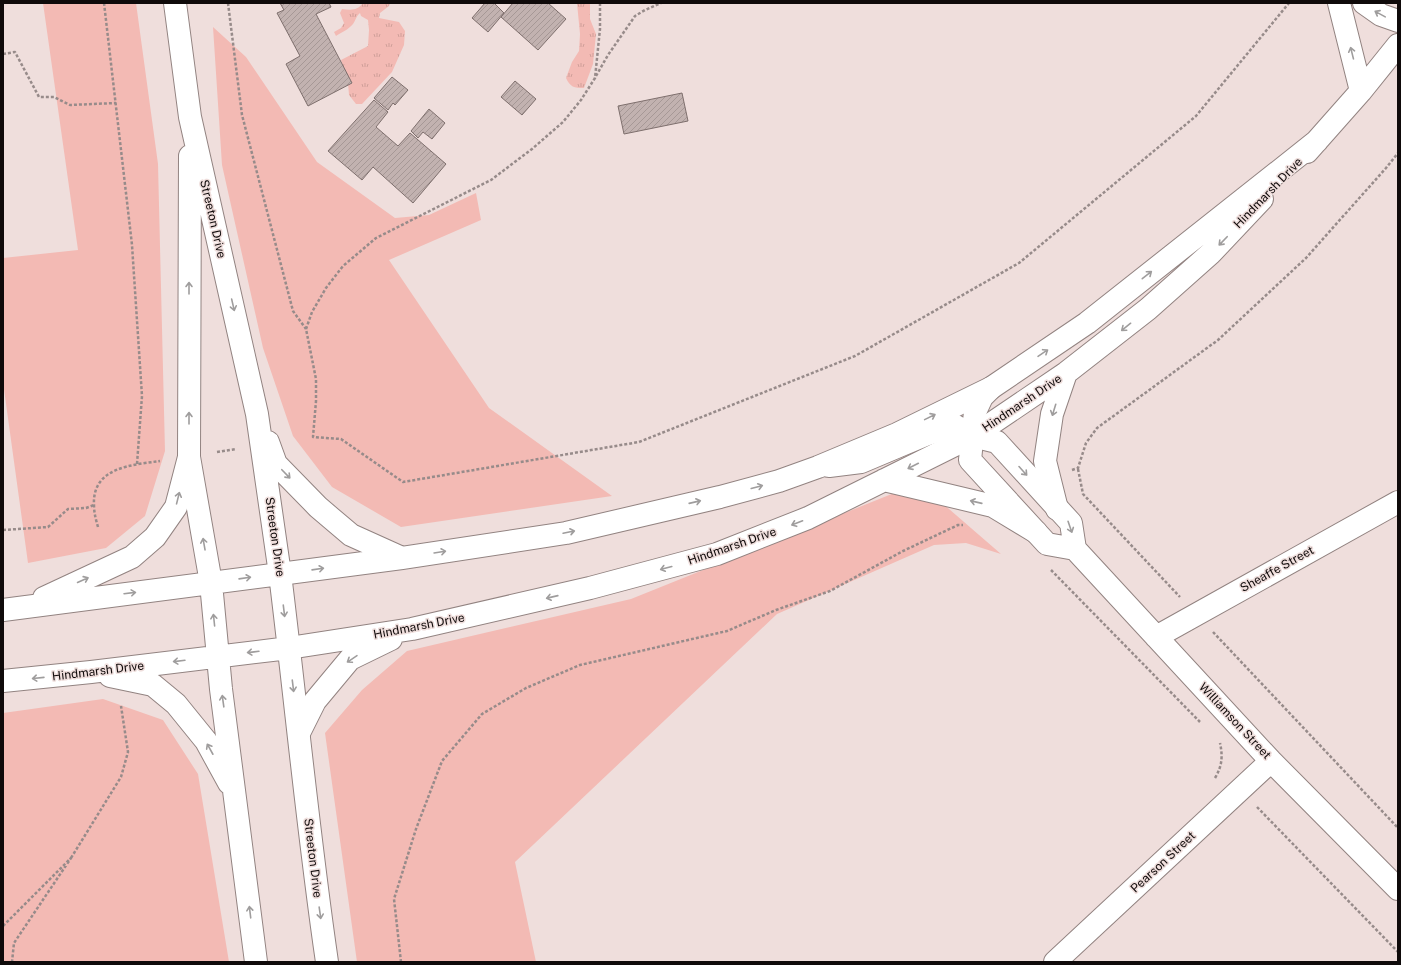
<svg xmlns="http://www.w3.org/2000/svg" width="1401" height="965" viewBox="0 0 1401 965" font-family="'Public Sans',sans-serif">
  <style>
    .grass { fill: url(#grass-tufts) }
    .park { fill: #f3bab4 }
    .building { fill: url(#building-hatch); stroke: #7e6f6d }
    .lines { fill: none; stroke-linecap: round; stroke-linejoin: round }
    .street-casing { stroke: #928381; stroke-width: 24 }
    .secondary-casing { stroke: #928381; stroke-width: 24 }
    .primary-casing { stroke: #928381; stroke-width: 24 }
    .path { stroke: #978b8a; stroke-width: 2.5; stroke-dasharray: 3 2; stroke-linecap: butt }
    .street { stroke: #fff; stroke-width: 22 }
    .secondary { stroke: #fff; stroke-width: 22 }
    .primary { stroke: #fff; stroke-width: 22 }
    .oneway { stroke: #9f9d9d }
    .labels { text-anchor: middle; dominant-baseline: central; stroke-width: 3; stroke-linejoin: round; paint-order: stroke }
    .street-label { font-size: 12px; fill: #0f0a0a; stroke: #efdedc }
  </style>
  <defs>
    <pattern id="grass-tufts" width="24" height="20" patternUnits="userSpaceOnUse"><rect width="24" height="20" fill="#f3bab4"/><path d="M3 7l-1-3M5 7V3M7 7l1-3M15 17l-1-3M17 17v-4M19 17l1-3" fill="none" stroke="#cf9f99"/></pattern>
    <pattern id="building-hatch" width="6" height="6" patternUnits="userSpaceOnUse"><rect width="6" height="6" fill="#c2b2b0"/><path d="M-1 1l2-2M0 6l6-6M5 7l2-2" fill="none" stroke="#a69896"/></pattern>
  </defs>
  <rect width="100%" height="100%" fill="#efdedc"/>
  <path class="grass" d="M 363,3 L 390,3 L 389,6 L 380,13 L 379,18 L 399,22 L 405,31 L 404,45 L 392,72 L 362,104 L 356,104 L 349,95 L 348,83 L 341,60 L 368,46 L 369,30 L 368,20 L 361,16 L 360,13 C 356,16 356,20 353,24 C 348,30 342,32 336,36 L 334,32 L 341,28 L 344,23 L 340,13 L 342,9 C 351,10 357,11 363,3 Z
    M 577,3 L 590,3 L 590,19 L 596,34 L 593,64 L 584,88 C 574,88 570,87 566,78 L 572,62 L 579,51 L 580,34 Z"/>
  <path class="park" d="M 43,3 L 136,3 L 158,164 L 165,451 L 145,516 L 106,548 L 28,563 L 3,382 L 3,258 L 78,250 Z
    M 213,27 L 246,57 L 317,162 L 395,218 L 429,215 L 476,193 L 481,220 L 389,260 L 489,408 L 612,496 L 401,527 L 332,487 L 293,436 L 263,348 L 222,165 Z
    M 919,483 L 1001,554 L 966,543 L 934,545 L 777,614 L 515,862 L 536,962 L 357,962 L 325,733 L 362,690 L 407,651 L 631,599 Z
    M 103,699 L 163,720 L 198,774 L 229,962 L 3,962 L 3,713 Z"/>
  <path class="building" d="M 280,3 L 329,3 L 331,7 L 316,14 L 352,83 L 308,106 L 286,64 L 300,56 L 277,13 L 284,10 Z
    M 485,3 L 494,3 L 504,13 L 488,32 L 472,18 Z
    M 513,3 L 548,3 L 566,19 L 538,50 L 501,17 Z
    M 392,77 L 408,90 L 395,105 L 393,103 L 388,110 L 374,98 Z
    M 515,81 L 536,99 L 522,115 L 501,97 Z
    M 682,93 L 688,121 L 624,134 L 618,106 Z
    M 374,100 L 388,112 L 376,127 L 398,146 L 410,133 L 446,164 L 413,203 L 373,167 L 362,180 L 328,151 Z
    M 429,109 L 445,123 L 432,139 L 423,132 L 418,138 L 411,131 Z"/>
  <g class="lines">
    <defs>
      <path id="street" d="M 1364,3 L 1381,15 L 1398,21
        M 991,388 L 982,397 L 975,412 L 970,460 L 1047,544 L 1075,549
        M 829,466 L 861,462 L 925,435 L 954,425 L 973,436 L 997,442 L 1071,523 L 1075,549 L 1271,761 L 1398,889
        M 1156,637 L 1398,502
        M 1055,962 L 1271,761"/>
      <path id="secondary" d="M 175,3 L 190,117 L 257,414 L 280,574 L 402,558 L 566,533 L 720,497 L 779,481 L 818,467 L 897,434 L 991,388 L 1087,323 L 1317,141
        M 1339,3 L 1361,91
        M 1307,152 L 1361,91 L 1398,45
        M 190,156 L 189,457 L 211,583
        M 268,442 L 276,464 L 318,507 L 351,535 L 402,558
        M 884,480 L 993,506 L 1036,532
        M 1057,509 L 1045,461 L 1052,414 L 1066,373
        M 289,648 L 412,629 L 590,588 L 717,554 L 808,518 L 973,436 L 1066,373 L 1148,309 L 1211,253 L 1262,199
        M 299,733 L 315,701 L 350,659 L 391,639"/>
      <path id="primary" d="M 211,583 L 221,689 L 256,962
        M 44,598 L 132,557 L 155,537 L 176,507 L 189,457
        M 3,610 L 280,574 C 296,703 308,833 327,962
        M 110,676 L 153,685 L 176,704 L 206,741 L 229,783
        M 3,681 L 91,672 L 289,648"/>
    </defs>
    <use href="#street" class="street-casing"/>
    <use href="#secondary" class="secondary-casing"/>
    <use href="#primary" class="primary-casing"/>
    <path class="path" d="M 104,3 L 132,245 L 142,396 L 137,464
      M 228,3 L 242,115 L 293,311 L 306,329
      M 600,3 L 600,29 L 595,78 L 581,100 L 563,122 L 532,149 L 491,180 L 376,238 L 343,266 L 326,288 L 312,312 L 306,329 L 316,379 L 316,401 L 313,437 L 341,439 L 403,482 L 639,442 L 855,356 L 1019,263 L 1196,116 L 1289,3
      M 3,54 L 15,52 L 39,97 L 54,97 L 70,105 L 116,103
      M 596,76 L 608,55 L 635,16 L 645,10 L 661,3
      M 217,452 L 236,449
      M 1078,469 L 1083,494 L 1180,597
      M 1072,470 L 1078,468 L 1086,443 L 1097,428 L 1218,340 L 1306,258 L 1386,168 L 1398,153
      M 98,527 C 96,520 94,513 94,505 C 92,467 132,465 160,461
      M 3,530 L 48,527 L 68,509 L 86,508 L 94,505
      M 1051,570 L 1200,722
      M 1213,632 L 1398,828
      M 1215,778 C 1222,766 1223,757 1220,743
      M 1257,807 L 1398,952
      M 71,858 L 121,777 L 128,752 L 121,706
      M 3,926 L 71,858 L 14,943 L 12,962
      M 401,962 L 394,899 L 416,829 L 442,761 L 482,714 L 526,688 L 580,665 L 727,631 L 776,610 L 830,591 L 903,551 L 958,525 L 963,525"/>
    <use href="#street" class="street"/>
    <use href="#secondary" class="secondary"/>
    <use href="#primary" class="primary"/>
  </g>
  <defs><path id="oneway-shaft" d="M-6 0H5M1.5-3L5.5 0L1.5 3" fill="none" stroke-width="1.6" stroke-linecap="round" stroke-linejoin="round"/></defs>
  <g class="oneway">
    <use href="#oneway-shaft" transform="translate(1380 14) rotate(-151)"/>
    <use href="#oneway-shaft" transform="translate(1352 53) rotate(-104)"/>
    <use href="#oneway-shaft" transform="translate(1223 241) rotate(134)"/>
    <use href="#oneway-shaft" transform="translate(1147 275) rotate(-38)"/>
    <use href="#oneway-shaft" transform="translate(189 288) rotate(-90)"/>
    <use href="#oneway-shaft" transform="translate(233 305) rotate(77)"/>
    <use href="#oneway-shaft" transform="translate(1126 327) rotate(141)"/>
    <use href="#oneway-shaft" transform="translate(1043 353) rotate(-34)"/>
    <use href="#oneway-shaft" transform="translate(1054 410) rotate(107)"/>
    <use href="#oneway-shaft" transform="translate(930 417) rotate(-26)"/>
    <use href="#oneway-shaft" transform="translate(189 418) rotate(-90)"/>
    <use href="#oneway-shaft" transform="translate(913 466) rotate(153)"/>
    <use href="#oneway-shaft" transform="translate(1023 471) rotate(48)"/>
    <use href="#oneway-shaft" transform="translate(286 474) rotate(46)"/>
    <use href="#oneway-shaft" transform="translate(757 487) rotate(-15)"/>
    <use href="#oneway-shaft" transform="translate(178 498) rotate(-76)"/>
    <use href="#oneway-shaft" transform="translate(695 502) rotate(-13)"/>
    <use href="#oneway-shaft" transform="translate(976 502) rotate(-167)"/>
    <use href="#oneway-shaft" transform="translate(797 523) rotate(159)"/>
    <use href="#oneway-shaft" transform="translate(1070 527) rotate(71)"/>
    <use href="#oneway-shaft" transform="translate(569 532) rotate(-12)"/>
    <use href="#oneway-shaft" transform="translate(204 544) rotate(-100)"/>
    <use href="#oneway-shaft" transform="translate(440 552) rotate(-9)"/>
    <use href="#oneway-shaft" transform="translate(666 568) rotate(165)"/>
    <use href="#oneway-shaft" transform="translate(318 569) rotate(-8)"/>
    <use href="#oneway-shaft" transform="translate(245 578) rotate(-8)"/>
    <use href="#oneway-shaft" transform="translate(83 580) rotate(-24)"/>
    <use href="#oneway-shaft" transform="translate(130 593) rotate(-7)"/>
    <use href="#oneway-shaft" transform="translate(552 597) rotate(167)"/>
    <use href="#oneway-shaft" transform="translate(284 611) rotate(83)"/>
    <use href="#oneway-shaft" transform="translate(214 620) rotate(-96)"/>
    <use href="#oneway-shaft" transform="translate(253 652) rotate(173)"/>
    <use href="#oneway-shaft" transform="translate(352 659) rotate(146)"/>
    <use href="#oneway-shaft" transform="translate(179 661) rotate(173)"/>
    <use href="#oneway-shaft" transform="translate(38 678) rotate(174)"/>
    <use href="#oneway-shaft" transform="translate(293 686) rotate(83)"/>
    <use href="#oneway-shaft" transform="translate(223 701) rotate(-98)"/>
    <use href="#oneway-shaft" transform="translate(210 749) rotate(-119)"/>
    <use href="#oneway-shaft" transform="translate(250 912) rotate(-97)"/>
    <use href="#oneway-shaft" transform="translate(320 913) rotate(82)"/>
  </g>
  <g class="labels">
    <g class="street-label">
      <text transform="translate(1268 193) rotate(-46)">Hindmarsh Drive</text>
      <text transform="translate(213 219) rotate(77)">Streeton Drive</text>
      <text transform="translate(1022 403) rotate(-34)">Hindmarsh Drive</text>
      <text transform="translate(275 537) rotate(82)">Streeton Drive</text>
      <text transform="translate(732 546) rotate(-19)">Hindmarsh Drive</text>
      <text transform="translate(1277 569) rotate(-29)">Sheaffe Street</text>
      <text transform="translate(419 626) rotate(-11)">Hindmarsh Drive</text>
      <text transform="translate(98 671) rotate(-7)">Hindmarsh Drive</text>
      <text transform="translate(1235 721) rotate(47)">Williamson Street</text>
      <text transform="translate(313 858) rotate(83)">Streeton Drive</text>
      <text transform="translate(1163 862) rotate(-43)">Pearson Street</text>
    </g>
  </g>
  <rect width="1401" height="965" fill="none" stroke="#0f0a0a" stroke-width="8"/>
</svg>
